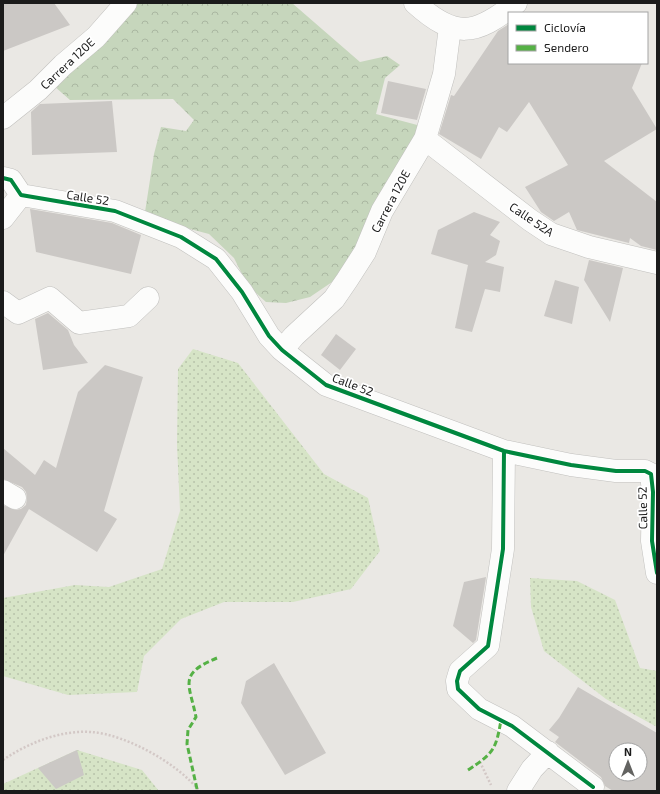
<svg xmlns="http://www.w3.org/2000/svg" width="660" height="794" viewBox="0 0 660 794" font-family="'Exo 2',sans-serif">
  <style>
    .grass { fill: url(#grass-dots) }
    .forest { fill: url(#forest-crowns) }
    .building { fill: #cbc8c5; fill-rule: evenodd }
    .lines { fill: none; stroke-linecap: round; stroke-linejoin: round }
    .minor-casing { stroke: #c1c0be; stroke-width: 23 }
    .path { stroke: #d3c8c6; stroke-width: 2.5; stroke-dasharray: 2 2; stroke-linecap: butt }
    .minor { stroke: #fcfcfb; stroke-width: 22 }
    .quiet { stroke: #55b145; stroke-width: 3; stroke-dasharray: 6 3; stroke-linecap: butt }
    .cycleway-casing { stroke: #fff; stroke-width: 6 }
    .cycleway { stroke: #00873e; stroke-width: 4 }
    .labels { text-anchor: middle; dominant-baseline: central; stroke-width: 3.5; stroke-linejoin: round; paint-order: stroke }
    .street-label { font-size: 12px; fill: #1b1b1b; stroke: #fff }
  </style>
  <defs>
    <pattern id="grass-dots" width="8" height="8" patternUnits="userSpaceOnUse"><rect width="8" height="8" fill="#d6e4c6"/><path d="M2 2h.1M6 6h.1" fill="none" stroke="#b7c3aa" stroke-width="1.8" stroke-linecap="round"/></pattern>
    <pattern id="forest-crowns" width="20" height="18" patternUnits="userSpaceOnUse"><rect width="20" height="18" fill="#c6d6bc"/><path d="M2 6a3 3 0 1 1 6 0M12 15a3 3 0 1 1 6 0" fill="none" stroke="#aab7a1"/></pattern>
  </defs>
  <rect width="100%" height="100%" fill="#eae8e4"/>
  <path class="grass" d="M 193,349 L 238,363 L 324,474 L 368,498 L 380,551 L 351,589 L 293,602 L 224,602 L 181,619 L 144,656 L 137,692 L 68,695 L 3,676 L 3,598 L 75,585 L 109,587 L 162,569 L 180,511 L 177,445 L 178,369 Z
    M 530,578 L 577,581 L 615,600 L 640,668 L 657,671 L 657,727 L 606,699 L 544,651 L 531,607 Z
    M 77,750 L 142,770 L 159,791 L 3,791 L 3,784 Z"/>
  <path class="forest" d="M 138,3 L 292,3 L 360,62 L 387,56 L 400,65 L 385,78 L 376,114 L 421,126 L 366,235 L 335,280 L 310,297 L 286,303 L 266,302 L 248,286 L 234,258 L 209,234 L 175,225 L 145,212 L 154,154 L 161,127 L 186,131 L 194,120 L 173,99 L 70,100 L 54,86 L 118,27 Z"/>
  <path class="building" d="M 3,3 L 54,3 L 70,25 L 3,51 Z
    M 509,24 L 509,63 L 642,63 L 632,88 L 657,129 L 604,161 L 657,202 L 657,250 L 641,246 L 630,238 L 629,243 L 577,230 L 569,212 L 554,221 L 541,212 L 525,187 L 568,165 L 529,102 L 507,132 L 499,127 L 481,159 L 439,134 L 451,95 L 454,96 L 498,31 Z
    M 388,81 L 426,89 L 417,120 L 381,113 Z
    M 112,101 L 117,152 L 32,155 L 31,112 L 40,104 Z
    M 30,209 L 112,223 L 141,235 L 131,274 L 36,252 Z
    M 474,212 L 500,222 L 490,235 L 500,241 L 496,255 L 485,262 L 504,267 L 500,292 L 485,289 L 472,332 L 455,328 L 468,265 L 431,254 L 438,230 Z
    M 589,260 L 623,268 L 610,322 L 584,280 Z
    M 555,280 L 579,287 L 572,324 L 544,316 Z
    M 48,313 L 68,330 L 74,345 L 88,363 L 43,370 L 35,319 Z
    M 336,334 L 356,349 L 340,370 L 321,355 Z
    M 105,365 L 143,377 L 104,511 L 117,519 L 97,552 L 29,509 L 3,556 L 3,505 L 15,510 L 21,509 L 26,505 L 27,498 L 26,492 L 22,487 L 3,479 L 3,448 L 35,475 L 44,460 L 56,468 L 78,392 Z
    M 486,577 L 476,640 L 473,643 L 453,626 L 464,582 Z
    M 274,663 L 326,753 L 285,775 L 241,703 L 246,681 Z
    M 578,687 L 657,733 L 657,791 L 613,791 L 605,786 L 601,777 L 555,742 L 559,737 L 549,730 L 559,718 ZM 616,750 L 640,750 L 640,774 L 616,774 Z
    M 77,750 L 84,775 L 56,789 L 38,768 Z"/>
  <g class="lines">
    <defs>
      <path id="minor" d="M 415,3 C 455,39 475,36 516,3
        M 3,118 L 38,90 L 63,65 L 96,37 L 126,3
        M 425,139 L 530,220 L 551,234 L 589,247 L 657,263
        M 3,178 L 11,180 L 21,195 L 115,211 L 181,237 L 216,259 L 242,292 L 269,336 L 282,350 L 326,385 L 504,451 L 571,465 L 616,471 L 645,471 L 651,474 L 653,492 L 652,541 L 657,573
        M 3,218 L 21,195
        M 3,302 L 18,313 L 50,298 L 79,323 L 129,316 L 148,298
        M 282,350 L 294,336 L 334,299 L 347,280 L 365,252 L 382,211 L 425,139 L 444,74 L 450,27
        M 504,451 L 503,549 L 488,646 L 460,671 L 457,681 L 458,689 L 479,709 L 512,726 L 593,787
        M 3,491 L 15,498
        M 518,791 L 532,769 L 548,752"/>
    </defs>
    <use href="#minor" class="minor-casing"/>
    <path class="path" d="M 3,760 C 28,743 60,730 91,732 C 125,734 179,764 199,791
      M 480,762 L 491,785"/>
    <use href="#minor" class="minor"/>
    <path class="quiet" d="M 468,770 C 494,753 496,749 501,720
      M 197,789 L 187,744 L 188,730 L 196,717 C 189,683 178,674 217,658"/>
    <defs>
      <path id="cycleway" d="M 3,178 L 11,180 L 21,195 L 115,211 L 181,237 L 216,259 L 242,292 L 269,336 L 282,350 L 326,385 L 504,451 L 571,465 L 616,471 L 645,471 L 651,474 L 653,492 L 652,541 L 657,573
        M 504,451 L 503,549 L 488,646 L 460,671 L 457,681 L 458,689 L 479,709 L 512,726 L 593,787"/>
    </defs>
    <use href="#cycleway" class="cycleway-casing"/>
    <use href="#cycleway" class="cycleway"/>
  </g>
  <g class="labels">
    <g class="street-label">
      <text transform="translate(67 63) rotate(-43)">Carrera 120E</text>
      <text transform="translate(88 197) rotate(9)">Calle 52</text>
      <text transform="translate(390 201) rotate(-62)">Carrera 120E</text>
      <text transform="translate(532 219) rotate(34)">Calle 52A</text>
      <text transform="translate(353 384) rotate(21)">Calle 52</text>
      <text transform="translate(642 508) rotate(-91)">Calle 52</text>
    </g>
  </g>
  <rect width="660" height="794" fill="none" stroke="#1b1b1b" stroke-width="8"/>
  <rect x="508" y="12" width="140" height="52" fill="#ffffff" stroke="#a4a4a4"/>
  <rect x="516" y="25" width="20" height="6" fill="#00873e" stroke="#a4a4a4"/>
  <text x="544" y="32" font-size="12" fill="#1b1b1b">Ciclovía</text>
  <rect x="516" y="45" width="20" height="6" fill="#55b145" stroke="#a4a4a4"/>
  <text x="544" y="52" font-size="12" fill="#1b1b1b">Sendero</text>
  <g transform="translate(628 762)"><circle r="19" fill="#ffffff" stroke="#a4a4a4"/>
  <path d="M0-3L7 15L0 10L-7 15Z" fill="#636361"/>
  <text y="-6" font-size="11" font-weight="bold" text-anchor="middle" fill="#1b1b1b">N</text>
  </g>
</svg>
